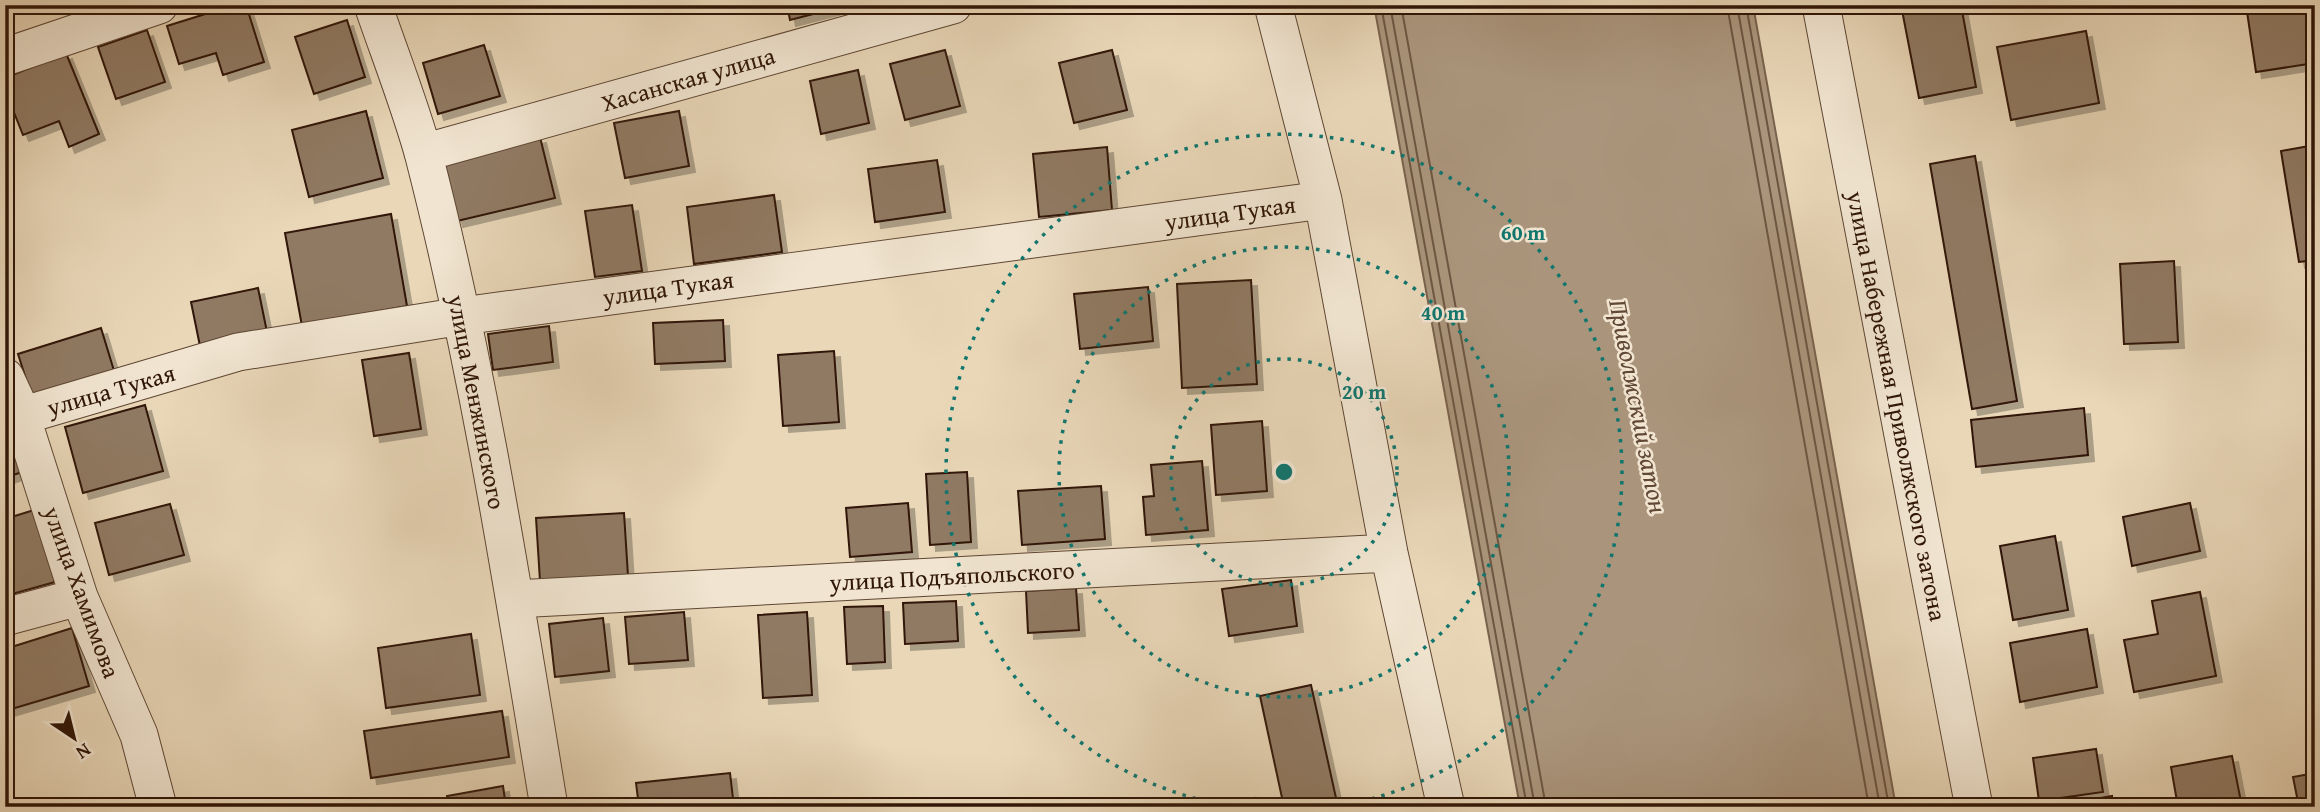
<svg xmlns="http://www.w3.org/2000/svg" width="2320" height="812" viewBox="0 0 2320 812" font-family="'Gentium Book Plus',serif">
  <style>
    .water { fill: #aa957c; stroke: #79624d; stroke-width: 2 }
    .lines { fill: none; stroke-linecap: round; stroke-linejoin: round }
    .shore { stroke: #6d5642; stroke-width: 2 }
    .building { fill: #907a63; stroke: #301607; stroke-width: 2; filter: url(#shadow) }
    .street-casing { stroke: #5e4633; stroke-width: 39 }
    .street { stroke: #f1e5d1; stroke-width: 37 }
    .ring { fill: none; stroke: #0f766e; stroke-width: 3.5; stroke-dasharray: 3.5 7 }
    .labels { text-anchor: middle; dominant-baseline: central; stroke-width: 5; stroke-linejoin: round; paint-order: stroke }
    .street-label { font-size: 24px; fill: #301607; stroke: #f1e5d1 }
    .water-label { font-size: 26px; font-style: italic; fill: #614936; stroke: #f1e5d1 }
    .centre { fill: #0f766e; stroke: #f1e5d1; stroke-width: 3.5 }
    .ring-label { font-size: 21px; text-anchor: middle; font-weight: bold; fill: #0f766e; stroke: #f1e5d1; stroke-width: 5; stroke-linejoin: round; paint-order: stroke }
  </style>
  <defs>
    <filter id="shadow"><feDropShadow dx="6" dy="6" stdDeviation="0" flood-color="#0004"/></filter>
  </defs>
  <rect width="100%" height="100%" fill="#e9d7b8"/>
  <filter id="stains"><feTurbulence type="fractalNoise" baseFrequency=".00286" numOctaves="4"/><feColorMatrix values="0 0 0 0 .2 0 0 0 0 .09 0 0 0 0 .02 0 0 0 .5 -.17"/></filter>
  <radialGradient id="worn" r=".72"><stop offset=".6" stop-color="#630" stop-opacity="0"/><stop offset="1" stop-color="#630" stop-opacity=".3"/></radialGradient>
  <path class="water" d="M 1374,5 L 1753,5 L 1896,807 L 1520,807 Z"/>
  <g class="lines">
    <path class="shore" d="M 1381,5 L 1527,807
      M 1390,5 L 1535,807
      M 1401,5 L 1546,807
      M 1727,5 L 1869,807
      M 1737,5 L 1880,807
      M 1746,5 L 1889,807"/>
  </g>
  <path class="building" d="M 234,5 L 246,5 L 264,62 L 223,75 L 216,53 L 179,64 L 167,26 Z
    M 787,5 L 848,5 L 790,20 Z
    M 1901,5 L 1961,5 L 1976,87 L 1919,98 Z
    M 2246,5 L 2315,5 L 2315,63 L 2256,72 Z
    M 347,20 L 365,77 L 314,94 L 295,37 Z
    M 147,30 L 165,82 L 116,99 L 98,47 Z
    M 2086,31 L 2099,103 L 2011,120 L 1997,47 Z
    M 484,45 L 500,96 L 438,114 L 423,63 Z
    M 945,50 L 960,106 L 905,120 L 890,64 Z
    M 1112,50 L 1127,110 L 1074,123 L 1059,63 Z
    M 66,53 L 99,134 L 69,147 L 59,121 L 23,135 L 5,90 L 5,78 Z
    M 858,70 L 869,123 L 821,134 L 810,81 Z
    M 366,111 L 383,178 L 309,197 L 292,130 Z
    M 679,111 L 689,166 L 625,178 L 614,123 Z
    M 540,137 L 555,198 L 457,221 L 443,160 Z
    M 2315,145 L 2315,260 L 2299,262 L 2281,151 Z
    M 1107,147 L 1112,210 L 1039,217 L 1033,154 Z
    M 1975,156 L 2017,401 L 1972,409 L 1930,164 Z
    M 937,160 L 945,212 L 875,222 L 868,169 Z
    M 774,195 L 782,252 L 694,264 L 687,207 Z
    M 632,205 L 642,271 L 595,277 L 585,211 Z
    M 391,214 L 407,306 L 302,326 L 285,233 Z
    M 2174,261 L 2178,342 L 2124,344 L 2120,264 Z
    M 1251,280 L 1257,384 L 1182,388 L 1177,284 Z
    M 1148,287 L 1153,341 L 1080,349 L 1074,294 Z
    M 258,288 L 267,332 L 200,346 L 191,302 Z
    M 723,320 L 725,361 L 655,364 L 653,323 Z
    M 549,326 L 553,362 L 493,370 L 488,334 Z
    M 101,328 L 115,374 L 33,401 L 18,354 Z
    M 834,351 L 839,422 L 783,426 L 778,355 Z
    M 409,353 L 421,429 L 374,436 L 362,360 Z
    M 145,405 L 163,471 L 83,493 L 65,427 Z
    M 2084,408 L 2088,455 L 1976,467 L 1971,420 Z
    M 1262,421 L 1267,491 L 1216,495 L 1211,425 Z
    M 5,423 L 22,472 L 5,478 Z
    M 1202,461 L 1208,530 L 1146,535 L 1143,497 L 1154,496 L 1151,465 Z
    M 967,472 L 971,542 L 930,545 L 926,474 Z
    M 1101,486 L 1105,539 L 1022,545 L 1018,491 Z
    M 908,503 L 912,552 L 850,557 L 846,508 Z
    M 2190,503 L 2200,551 L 2132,566 L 2123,517 Z
    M 170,504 L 184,555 L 109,575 L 95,523 Z
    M 34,510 L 55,582 L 5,596 L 5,519 Z
    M 624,513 L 628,576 L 540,581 L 536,518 Z
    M 2055,536 L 2068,610 L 2013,620 L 2000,546 Z
    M 1291,580 L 1297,626 L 1229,636 L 1222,589 Z
    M 1076,588 L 1079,630 L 1028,633 L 1026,591 Z
    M 2200,592 L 2216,676 L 2134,692 L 2124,640 L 2158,634 L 2152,601 Z
    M 956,601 L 958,641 L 905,644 L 903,603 Z
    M 883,606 L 885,662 L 847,664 L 844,607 Z
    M 684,612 L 688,660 L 629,664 L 625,617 Z
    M 807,612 L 812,695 L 763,698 L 758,615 Z
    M 603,618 L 609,671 L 555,677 L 549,624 Z
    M 72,628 L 89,686 L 5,711 L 5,649 Z
    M 2087,629 L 2097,687 L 2020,702 L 2010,643 Z
    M 471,634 L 480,695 L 386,708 L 378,648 Z
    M 1311,685 L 1338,807 L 1284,807 L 1260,696 Z
    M 502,711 L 509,757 L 371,778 L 364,731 Z
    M 2096,749 L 2103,792 L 2039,801 L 2033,758 Z
    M 2232,756 L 2242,807 L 2178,807 L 2171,767 Z
    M 730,773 L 734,807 L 639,807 L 636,783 Z
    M 2315,773 L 2315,807 L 2299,807 L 2293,777 Z
    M 503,786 L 506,807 L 449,807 L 447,796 Z
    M 2112,796 L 2113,807 L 2050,807 Z
    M 1255,798 L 1257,807 L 1214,807 Z"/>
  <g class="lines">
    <defs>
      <path id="street" d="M 373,5 C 390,55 410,105 424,156 C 479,370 513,589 549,807
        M 1273,5 L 1323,200 L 1389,553 L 1446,807
        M 1821,5 L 1974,807
        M 5,57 L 159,5
        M 423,153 L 953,5
        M 5,377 L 17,403 L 79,597 L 139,735 L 158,807
        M 21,416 L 238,352 L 462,316 L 1323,200
        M 515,599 L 1389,553
        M 5,617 L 79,597"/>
    </defs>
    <use href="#street" class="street-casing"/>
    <use href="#street" class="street"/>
  </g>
  <g class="ring">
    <circle cx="1284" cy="472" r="113"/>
    <circle cx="1284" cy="472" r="225"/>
    <path d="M1237 807A338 338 0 1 1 1331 807"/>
  </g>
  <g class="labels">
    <g class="street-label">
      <text transform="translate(688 79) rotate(-16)">Хасанская улица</text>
      <text transform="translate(1230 213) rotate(-8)">улица Тукая</text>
      <text transform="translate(668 288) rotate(-8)">улица Тукая</text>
      <text transform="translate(111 390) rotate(-16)">улица Тукая</text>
      <text transform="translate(477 402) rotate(79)">улица Менжинского</text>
      <text transform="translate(1897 406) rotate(79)">улица Набережная Приволжского затона</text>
      <text transform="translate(952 576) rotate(-3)">улица Подъяпольского</text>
      <text transform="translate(82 592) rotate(70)">улица Хамимова</text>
    </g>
    <g class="water-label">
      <text transform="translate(1639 406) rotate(79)">Приволжский затон</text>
    </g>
  </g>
  <circle cx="1284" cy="472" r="10" class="centre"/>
  <g class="ring-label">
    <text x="1523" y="240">60 m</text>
    <text x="1443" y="320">40 m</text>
    <text x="1364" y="399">20 m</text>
  </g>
  <rect width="2320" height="812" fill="none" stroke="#e9d7b8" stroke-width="28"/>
  <rect x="7" y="7" width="2306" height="798" fill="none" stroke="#301607" stroke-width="3.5"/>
  <rect x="14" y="14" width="2292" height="784" fill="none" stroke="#301607" stroke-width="2"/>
  <g transform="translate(74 738) rotate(145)" stroke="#f1e5d1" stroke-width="5" paint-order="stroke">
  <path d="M0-5L12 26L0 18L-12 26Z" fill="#301607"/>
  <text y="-10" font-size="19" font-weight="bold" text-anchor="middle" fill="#301607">N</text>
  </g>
  <rect width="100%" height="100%" filter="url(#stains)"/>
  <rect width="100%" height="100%" fill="url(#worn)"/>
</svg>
